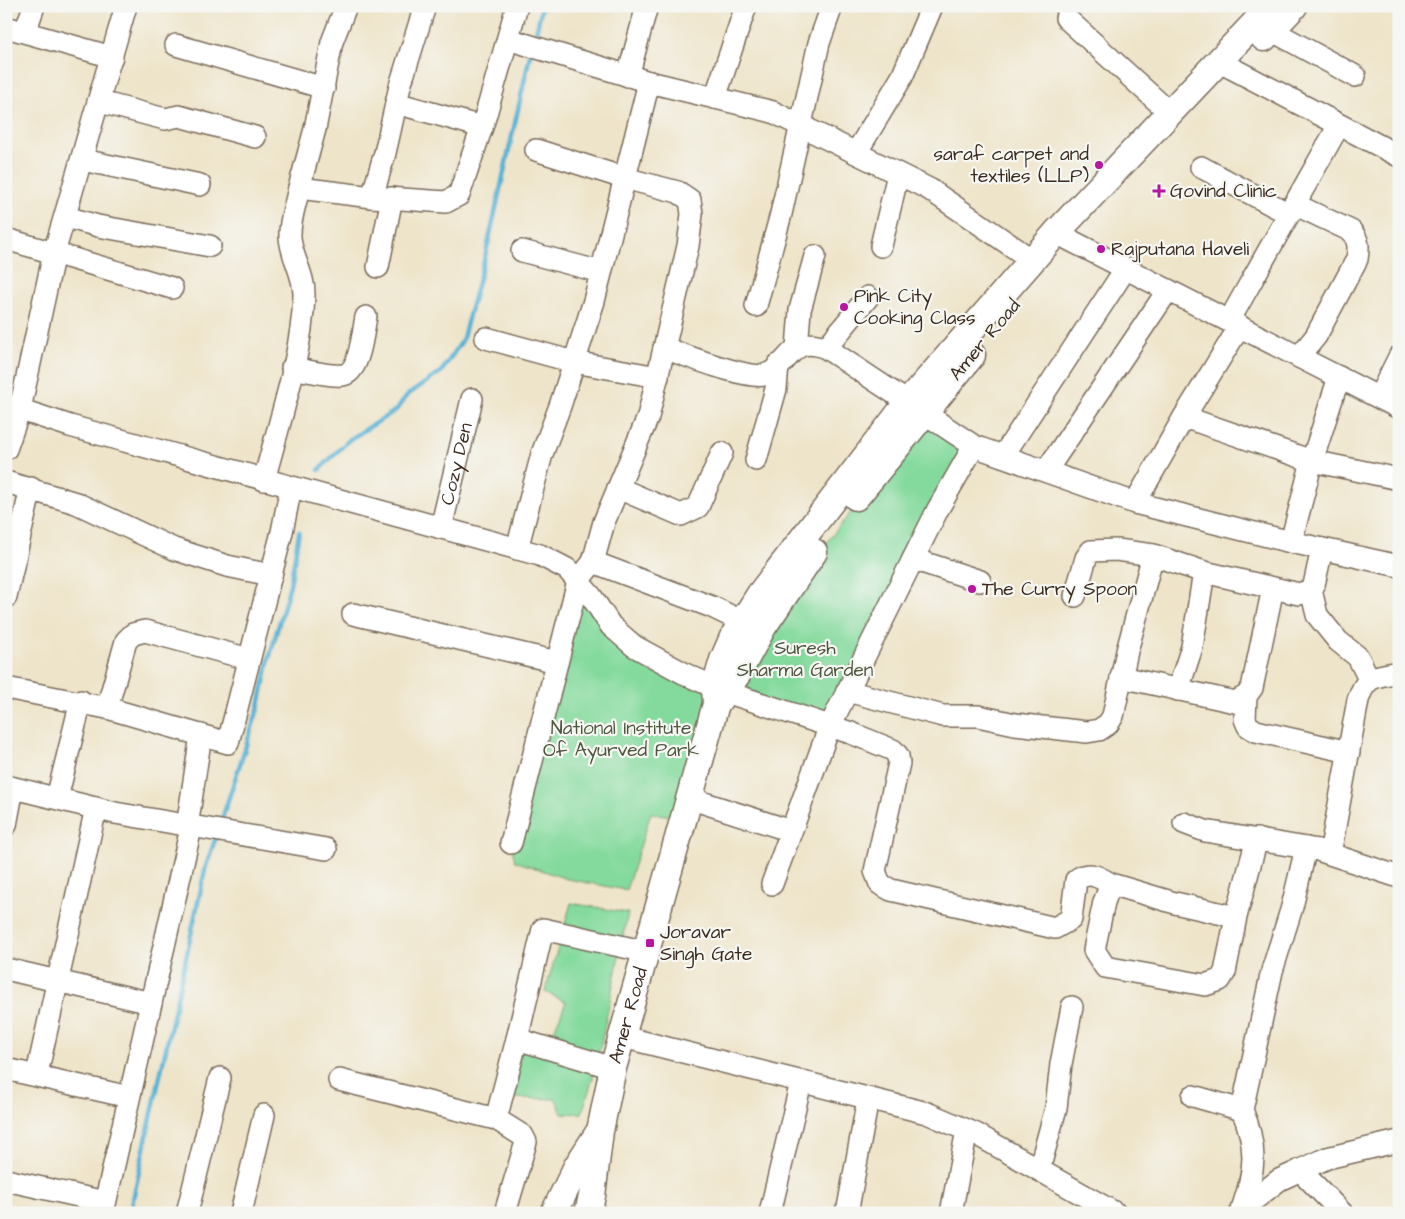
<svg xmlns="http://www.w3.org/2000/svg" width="1405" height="1219" viewBox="0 0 1405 1219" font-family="'Architects Daughter',sans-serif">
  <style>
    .green { fill: #84da9d; stroke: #60825e }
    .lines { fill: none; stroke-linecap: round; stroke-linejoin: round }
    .stream { stroke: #57b2d5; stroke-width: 4.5 }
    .minor-casing { stroke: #7a6b5a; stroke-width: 24 }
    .major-casing { stroke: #7a6b5a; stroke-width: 29 }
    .minor { stroke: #fff; stroke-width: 21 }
    .major { stroke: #fff; stroke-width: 26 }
    .poi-dot { fill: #b5179e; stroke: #f6f6f2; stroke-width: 2 }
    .labels { text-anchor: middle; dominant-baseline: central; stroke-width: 4.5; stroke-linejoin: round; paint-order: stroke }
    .poi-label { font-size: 19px; fill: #3b2a1e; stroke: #f6f6f2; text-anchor: start }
    .street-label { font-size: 19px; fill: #3b2a1e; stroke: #f6f6f2 }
    .park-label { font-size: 19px; fill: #4d563e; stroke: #f6f6f2 }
  </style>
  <rect width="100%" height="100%" fill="#f6f6f2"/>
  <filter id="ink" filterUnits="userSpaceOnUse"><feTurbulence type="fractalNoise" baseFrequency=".02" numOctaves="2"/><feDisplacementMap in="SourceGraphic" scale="10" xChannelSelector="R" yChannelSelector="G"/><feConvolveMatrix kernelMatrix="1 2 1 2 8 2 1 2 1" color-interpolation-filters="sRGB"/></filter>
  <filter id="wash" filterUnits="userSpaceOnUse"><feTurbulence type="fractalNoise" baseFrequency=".0096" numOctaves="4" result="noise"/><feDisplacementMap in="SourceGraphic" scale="20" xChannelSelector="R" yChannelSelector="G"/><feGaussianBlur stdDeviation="1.12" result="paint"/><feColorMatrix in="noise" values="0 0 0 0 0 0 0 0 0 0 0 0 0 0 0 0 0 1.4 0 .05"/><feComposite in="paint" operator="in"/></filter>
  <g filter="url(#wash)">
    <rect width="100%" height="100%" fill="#eee4c9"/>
    <path class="green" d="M 926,418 L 968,446 L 827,723 L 737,691 L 807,567 Z
      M 581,593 L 712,696 L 678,817 L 651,813 L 626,890 L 567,879 L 515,861 L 512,848 Z
      M 571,903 L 628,913 L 596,1068 L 582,1113 L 562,1114 L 556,1099 L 513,1098 L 522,1043 L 546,1050 L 566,1002 L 545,992 Z"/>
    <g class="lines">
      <path class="stream" d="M 534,41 L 542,6
        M 319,470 L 349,440 L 396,410 L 409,394 L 441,372 L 462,341 L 486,253 L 531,51
        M 220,825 L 259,706 L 269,659 L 290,585 L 299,532
        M 130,1213 L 206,866 L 216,837"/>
    </g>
  </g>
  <g filter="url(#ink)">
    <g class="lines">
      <defs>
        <g id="minor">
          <path d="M 346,6 L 332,42 L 315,129 L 299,188 L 372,197"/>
          <path d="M 425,6 L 400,86 L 385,153 L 372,197 L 446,202 L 459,195 L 484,121 L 517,6"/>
          <path d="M 1066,18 L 1169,112"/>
          <path d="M 6,27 L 112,57"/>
          <path d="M 1271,30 L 1355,76"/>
          <path d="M 25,32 L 34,6"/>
          <path d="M 508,39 L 649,82 L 773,112 L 929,189 L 1032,260"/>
          <path d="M 176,45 L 324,88"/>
          <path d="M 1218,61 L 1399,156"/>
          <path d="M 628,76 L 647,6"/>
          <path d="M 715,98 L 746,6"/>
          <path d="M 100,102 L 165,119 L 179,116 L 255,137"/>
          <path d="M 396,103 L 482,127"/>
          <path d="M 856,153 L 902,77 L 932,6"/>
          <path d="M 83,160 L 200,185"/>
          <path d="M 1201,167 L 1289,214"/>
          <path d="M 1294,204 L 1351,231 C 1359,240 1359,247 1357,259 L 1316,336 L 1299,357"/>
          <path d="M 66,217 L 98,226 L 210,246"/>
          <path d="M 1056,233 L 1399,408"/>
          <path d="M 6,239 L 172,288"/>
          <path d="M 881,246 L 898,174"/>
          <path d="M 522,251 L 601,272"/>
          <path d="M 378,267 L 392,198"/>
          <path d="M 756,306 L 781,214 L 819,43 L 832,6"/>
          <path d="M 1229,321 L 1339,125"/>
          <path d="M 1240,326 L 1184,417 L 1312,461 L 1399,479"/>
          <path d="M 486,338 L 574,362 L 658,377"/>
          <path d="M 664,348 C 685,355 745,379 764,375 C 791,368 788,333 826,348 L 974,446 L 1135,503 L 1184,417"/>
          <path d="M 797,348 L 800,310 L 815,256"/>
          <path d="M 826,348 L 868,297"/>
          <path d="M 292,368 C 305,370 331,377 343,375 C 360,372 363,331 366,317"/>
          <path d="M 1379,397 L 1399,357"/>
          <path d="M 6,405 L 70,426 L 540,555 L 567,569 L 591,596 L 611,626 L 634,646 L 687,675 L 726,692 L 851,733 L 893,750 L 898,756 L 899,763 L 875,871 L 880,884 L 891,890 L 1055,928 L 1071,919 L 1076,880 C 1089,870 1099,877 1111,884"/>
          <path d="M 6,449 L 20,409 L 54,253 L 126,6"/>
          <path d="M 1003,456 L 1126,268"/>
          <path d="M 756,460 L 776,389 L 778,365"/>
          <path d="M 1046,471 L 1168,290"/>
          <path d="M 264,480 C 279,423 302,355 304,296 C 305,275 291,257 290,237 C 289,221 296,203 299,188"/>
          <path d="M 6,482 L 76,503 L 174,549 L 227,566 L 271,575"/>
          <path d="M 618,488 L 681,515 L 698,507 L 722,453"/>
          <path d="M 1135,503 L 1291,542 L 1399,566"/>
          <path id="s1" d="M 441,528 L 472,399"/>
          <path d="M 1291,542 L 1312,461 L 1339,377"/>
          <path d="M 517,549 L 542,454 L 560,406 L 594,301 L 649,82"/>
          <path d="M 913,559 L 980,581"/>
          <path d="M 593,562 L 712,607 L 743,622"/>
          <path d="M 1311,590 L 1317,615 L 1338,641 L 1358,657 L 1369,679"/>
          <path d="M 1075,596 L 1086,558 L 1091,551 L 1117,550 L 1153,555"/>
          <path d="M 6,597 L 31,488"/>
          <path d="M 353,614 L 557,662"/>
          <path d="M 1121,677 L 1235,702 L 1246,696 L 1252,688 L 1273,588"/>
          <path d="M 6,688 L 107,708 L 126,641 L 133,634 L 145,631 L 249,659"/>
          <path d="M 1178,690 L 1192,647 L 1204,572"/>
          <path d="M 847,691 L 943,716 L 978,716 L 1015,724 L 1087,732 L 1099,730 L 1108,724 L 1113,716 L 1127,651 L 1153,555 L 1204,572 L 1299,594 L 1311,590 L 1314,585 L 1322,549"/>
          <path d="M 1246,696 L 1245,719 L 1248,726 L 1256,731 L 1349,752"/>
          <path d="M 107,708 L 228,743 L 282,532 L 291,487"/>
          <path d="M 6,786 L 115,813 L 326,849"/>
          <path d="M 57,798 L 81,701"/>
          <path d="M 689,798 L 791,831"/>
          <path d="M 1184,823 L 1205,831 L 1318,850 L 1399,877"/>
          <path d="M 6,825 L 13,788"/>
          <path d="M 187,827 L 201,735"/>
          <path d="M 511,843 L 578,581 L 593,562 L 604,522 L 648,417 L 688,246 L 692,214 L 690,200 L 678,192 L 624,178 L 536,150"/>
          <path d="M 1330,854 L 1358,700 C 1366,675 1375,677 1399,672"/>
          <path d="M 772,884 L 829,728 L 938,509 L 974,446"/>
          <path d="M 1236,917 L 1175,903 L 1111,884 L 1104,902 L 1094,950 L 1105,967 L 1205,985 L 1220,980 L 1225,972 L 1236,917 L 1257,839"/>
          <path d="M 6,969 L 151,1003"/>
          <path d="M 623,1037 L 927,1113 L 976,1134 L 1115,1213"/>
          <path d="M 517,1039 L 543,929 L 647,952"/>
          <path d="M 6,1069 L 129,1097"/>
          <path d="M 37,1074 L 96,808"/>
          <path d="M 339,1080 L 496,1119 L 517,1039 L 613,1068"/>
          <path d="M 1193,1096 L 1242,1110"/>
          <path d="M 496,1119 L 523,1136 L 526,1142 L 505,1213"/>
          <path d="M 1039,1170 L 1056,1108 L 1061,1064 L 1072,1007"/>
          <path d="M 1300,1170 L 1342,1213"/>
          <path d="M 6,1180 L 105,1202"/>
          <path d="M 1242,1209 C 1255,1172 1258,1147 1242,1110 L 1272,971 L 1292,907 L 1306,848"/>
          <path d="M 1241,1210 L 1279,1180 L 1327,1158 L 1399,1141"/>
          <path d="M 103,1213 L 191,828"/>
          <path d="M 187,1213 L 220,1078"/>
          <path d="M 241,1213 L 264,1115"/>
          <path d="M 770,1213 L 801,1082"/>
          <path d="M 845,1213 L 848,1208 L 868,1099"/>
          <path d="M 951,1213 L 967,1130"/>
        </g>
        <g id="major">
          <path d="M 1264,38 L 1294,6"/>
          <path d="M 856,497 L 972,355"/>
          <path d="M 719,700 L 737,675 L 763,627 L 814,552"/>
          <path d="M 554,1213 L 577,1166 L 597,1135"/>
          <path id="s2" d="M 588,1213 L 592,1196 L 600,1131 L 613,1068 L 716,704 L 715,687 L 723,660 L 733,637 L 760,594 L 908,402 L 1056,233 L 1271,6"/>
        </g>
      </defs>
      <use href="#minor" class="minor-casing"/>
      <use href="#major" class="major-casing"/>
      <use href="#minor" class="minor"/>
      <use href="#major" class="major"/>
    </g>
  </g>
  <g class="poi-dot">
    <circle cx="1099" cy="165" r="5"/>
    <path d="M1156.5 183.5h5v5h5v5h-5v5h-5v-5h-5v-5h5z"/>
    <circle cx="1101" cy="249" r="5"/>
    <circle cx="844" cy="307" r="5"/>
    <circle cx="972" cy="589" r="5"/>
    <rect x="645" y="938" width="10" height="10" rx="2.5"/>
  </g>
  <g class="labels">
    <g class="poi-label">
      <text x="1089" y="154" text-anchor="end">saraf carpet and<tspan x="1089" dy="22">textiles (LLP)</tspan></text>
      <text x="1170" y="191">Govind Clinic</text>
      <text x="1111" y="249">Rajputana Haveli</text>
      <text x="854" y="296">Pink City<tspan x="854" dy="22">Cooking Class</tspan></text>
      <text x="982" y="589">The Curry Spoon</text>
      <text x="660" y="932">Joravar<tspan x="660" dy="22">Singh Gate</tspan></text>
    </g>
    <g class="street-label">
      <text transform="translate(985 340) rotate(-50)">Amer Road</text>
      <text stroke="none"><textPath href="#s1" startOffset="66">Cozy Den</textPath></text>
      <text stroke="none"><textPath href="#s2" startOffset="202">Amer Road</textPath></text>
    </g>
    <g class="park-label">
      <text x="805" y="648">Suresh<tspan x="805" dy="22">Sharma Garden</tspan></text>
      <text x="621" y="728">National Institute<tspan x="621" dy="22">Of Ayurved Park</tspan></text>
    </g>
  </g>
  <rect width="1405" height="1219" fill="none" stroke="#f6f6f2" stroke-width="25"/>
</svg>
